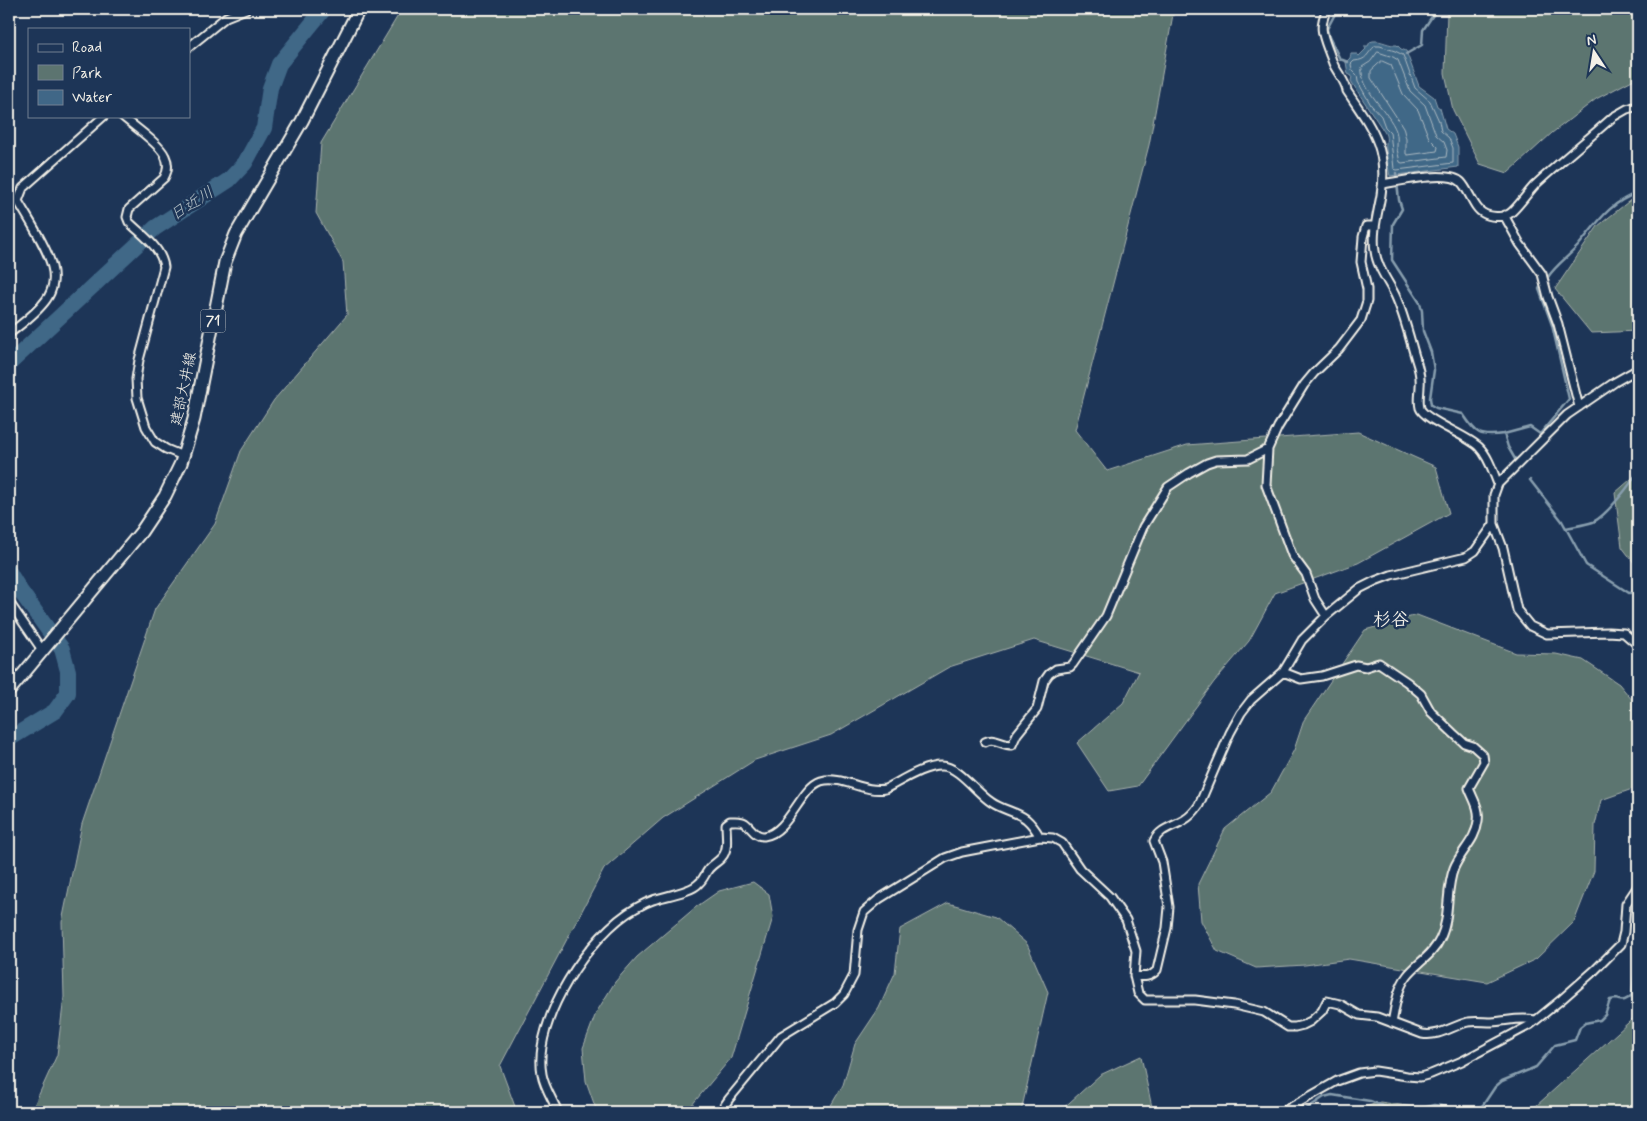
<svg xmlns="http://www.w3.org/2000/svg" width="1647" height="1121" viewBox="0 0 1647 1121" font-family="Mynerve,'Klee One',sans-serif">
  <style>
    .green { fill: #5c7470; stroke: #a8b2ac }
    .water { fill: #406787; stroke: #889eae }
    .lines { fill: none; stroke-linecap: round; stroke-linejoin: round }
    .shore { stroke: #acbac1; stroke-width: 1 }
    .stream { stroke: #889eae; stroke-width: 2.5 }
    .river { stroke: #406787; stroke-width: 16 }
    .minor-casing { stroke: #f4f1e8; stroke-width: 11 }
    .primary-casing { stroke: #f4f1e8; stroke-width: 15 }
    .minor { stroke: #1d3557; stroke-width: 7 }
    .primary { stroke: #1d3557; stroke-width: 11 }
    .labels { text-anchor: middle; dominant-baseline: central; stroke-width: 5; stroke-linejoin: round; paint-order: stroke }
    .shield { fill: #1d3557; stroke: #b4b9bc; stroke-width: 1 }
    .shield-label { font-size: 14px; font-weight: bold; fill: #f4f1e8 }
    .street-label { font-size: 15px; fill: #f4f1e8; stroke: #1d3557 }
    .water-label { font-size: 16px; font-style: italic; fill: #b5c1c6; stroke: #1d3557 }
    .quarter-label { font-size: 18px; font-weight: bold; fill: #f4f1e8; stroke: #1d3557 }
  </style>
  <rect width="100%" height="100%" fill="#1d3557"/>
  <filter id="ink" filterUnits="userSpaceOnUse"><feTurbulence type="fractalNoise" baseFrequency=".02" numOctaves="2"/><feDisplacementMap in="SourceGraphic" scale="10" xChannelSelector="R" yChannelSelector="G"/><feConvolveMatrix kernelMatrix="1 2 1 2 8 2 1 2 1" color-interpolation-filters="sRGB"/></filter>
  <g filter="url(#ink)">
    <path class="green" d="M 402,9 L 1174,9 L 1149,145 L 1075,430 L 1107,471 L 1187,445 L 1358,432 L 1436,467 L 1449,513 L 1358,563 L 1275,593 L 1249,641 L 1214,682 L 1138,786 L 1109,791 L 1077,743 L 1123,703 L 1139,672 L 1034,640 L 949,667 L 831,735 L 755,760 L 663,818 L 604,869 L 500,1066 L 517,1112 L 31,1112 L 57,1055 L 64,997 L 62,922 L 82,824 L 155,609 L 215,524 L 241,451 L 274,400 L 347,315 L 343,262 L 316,213 L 321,143 Z
      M 1451,9 L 1638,9 L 1638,77 L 1596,99 L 1552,133 L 1508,173 L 1480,164 L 1453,110 L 1445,73 L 1447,12 Z
      M 1638,194 L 1638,331 L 1591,333 L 1555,289 L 1598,226 Z
      M 1638,473 L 1638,568 L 1622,547 L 1615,493 Z
      M 1417,615 L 1516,653 L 1556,654 L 1583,660 L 1619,684 L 1638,707 L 1638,787 L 1601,800 L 1595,825 L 1594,871 L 1574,922 L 1536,959 L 1487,982 L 1349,959 L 1305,965 L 1256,968 L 1217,951 L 1201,921 L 1198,884 L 1225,829 L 1271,792 L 1294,750 L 1304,720 L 1365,630 Z
      M 753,882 L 769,894 L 773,917 L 731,1058 L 686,1112 L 597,1112 L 586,1081 L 583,1048 L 596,1013 L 615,982 L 637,957 L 696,907 L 719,891 Z
      M 948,903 L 996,917 L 1027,944 L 1048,992 L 1021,1112 L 827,1112 L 843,1085 L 855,1044 L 879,1008 L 895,973 L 900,929 Z
      M 1638,1014 L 1638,1112 L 1500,1112 L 1536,1106 Z
      M 1141,1056 L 1153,1112 L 1059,1112 L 1100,1075 Z
      M 1380,1102 L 1449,1112 L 1351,1112 Z"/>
    <path class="water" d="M 1373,41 C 1382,40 1389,46 1397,45 L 1401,49 L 1406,51 L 1419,86 L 1434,97 L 1437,106 L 1440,108 L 1446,129 L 1453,134 L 1458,147 L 1458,167 L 1390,176 C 1388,167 1387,158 1386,149 C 1385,143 1388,139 1385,133 C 1374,116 1362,99 1351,81 L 1352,76 L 1348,74 L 1346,62 L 1350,58 L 1351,54 L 1357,54 L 1359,56 L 1366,49 L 1364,46 L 1368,46 L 1370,42 Z"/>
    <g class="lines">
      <path class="shore" d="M 1375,46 L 1380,46 L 1395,51 L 1403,55 L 1415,88 L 1430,101 L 1439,121 L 1441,131 L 1449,138 L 1453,148 L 1453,163 L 1397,170 L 1394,169 L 1390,132 L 1385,127 L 1381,116 L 1371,105 L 1358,82 L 1357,75 L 1352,70 L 1351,64 L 1354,61 C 1368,60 1366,54 1375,46 Z
        M 1378,52 L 1393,57 L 1398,60 L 1410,91 L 1425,105 L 1436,135 L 1444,142 L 1447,150 L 1446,157 L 1402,163 L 1400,162 C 1399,157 1397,151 1397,147 C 1397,141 1398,137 1396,131 C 1389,111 1359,89 1362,67 L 1370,62 Z
        M 1382,61 L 1391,65 L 1403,94 L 1418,110 L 1429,138 L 1438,147 L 1437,151 L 1408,155 L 1406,154 L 1406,139 L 1403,127 L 1371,78 L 1371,71 Z"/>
      <path class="stream" d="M 1334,9 L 1336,12 L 1327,29 L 1329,37 L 1340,59 L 1348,62
        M 1406,54 L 1422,45 L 1423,30 L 1437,9
        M 1396,173 L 1399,200 L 1402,209 L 1393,224 L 1392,260 L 1420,303 L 1422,311 L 1423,331 L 1431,352 L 1434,370 L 1430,398 L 1431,405 L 1436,408 L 1463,414 C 1477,435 1479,437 1504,434 L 1508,447 L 1515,459
        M 1548,277 C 1556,265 1568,257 1578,246 C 1596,225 1609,202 1638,193
        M 1504,434 L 1530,427 L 1540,434 L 1569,399 L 1552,325 L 1539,289 L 1540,287
        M 1530,480 L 1562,521 L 1586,565 L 1629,593 L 1638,592
        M 1566,528 C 1575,526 1584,525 1593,522 C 1606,516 1632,483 1638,471
        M 1296,1112 L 1305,1110 L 1324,1097 L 1332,1095 L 1370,1101 L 1393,1110 L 1401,1112
        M 1409,1112 L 1434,1105 L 1468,1110 L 1477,1109 L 1483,1105 L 1495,1087 L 1502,1081 L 1536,1067 L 1555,1045 L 1575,1040 L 1580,1027 L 1585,1023 L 1600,1020 L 1605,1015 L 1610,1000 L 1616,999 C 1623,1002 1627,1000 1632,995 L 1638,942"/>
      <path class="river" d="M 9,364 L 155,228 L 229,180 L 245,163 L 264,128 L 270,88 L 279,64 L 324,9
        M 9,572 L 21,592 L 62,649 L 68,671 L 68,693 L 55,711 L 9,739"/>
      <defs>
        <path id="minor" d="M 1327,9 C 1318,28 1323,36 1330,55 C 1332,60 1333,65 1336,69 C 1340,76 1346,83 1347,91 C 1371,127 1389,148 1381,195 C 1378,213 1372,232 1375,251 C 1377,267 1388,281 1395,295 C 1404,314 1410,340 1416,360 C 1419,369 1421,377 1420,386 C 1420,393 1418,401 1420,408 C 1424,420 1467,435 1479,447 C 1489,457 1493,472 1498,484
          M 189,47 L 226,17 L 246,9
          M 122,116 C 132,125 160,144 165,156 C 169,164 168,171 164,178 L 129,209 L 127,217 L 129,222 C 143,236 161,247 164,267 L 139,360 L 136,379 L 137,398 L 146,427 L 155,442 L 166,449 L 183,456
          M 1383,184 C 1400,181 1449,170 1461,182 C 1469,190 1474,209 1483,213 C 1489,217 1503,218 1509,214 C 1516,210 1528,192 1535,185 C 1560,162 1587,140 1613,117 L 1627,109 L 1638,106
          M 1504,215 L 1520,244 L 1542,274 L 1548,297 L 1558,324 L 1579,407
          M 9,334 C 21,324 36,314 46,300 C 53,291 55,278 52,267 C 47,247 29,220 18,201 L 23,188 L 104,116
          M 1638,369 L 1615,382 L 1567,415 L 1498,484 L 1494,495 L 1494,524 L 1503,548 L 1517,610 L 1530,626 L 1547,634 L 1608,632 L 1624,633 L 1638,645
          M 9,602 L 42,650
          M 1326,616 L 1315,599 L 1306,574 L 1292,555 L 1266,485 L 1268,449 L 1278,427 L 1304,385 L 1314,373 L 1339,349 L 1361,320 L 1367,301 L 1367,289 L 1361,262 L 1363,237 L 1366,226 L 1375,226
          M 1283,672 L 1301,679 L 1322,676 L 1356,665 L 1366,667 L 1379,663 L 1407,682 L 1421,694 L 1431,712 L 1453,733 L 1464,743 L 1473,746 L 1483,755 L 1484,762 L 1469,788 C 1473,799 1480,808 1478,821 C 1476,840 1461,851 1454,868 C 1445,891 1451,917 1440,939 C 1433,955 1417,963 1407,976 C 1397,989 1395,1008 1392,1023
          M 985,742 C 995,737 1001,745 1012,745 L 1017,734 L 1037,709 L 1044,681 L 1049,674 L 1056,669 L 1070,667 L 1073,664 L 1106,616 L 1143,527 L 1168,487 L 1189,473 L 1207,463 L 1216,460 L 1248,459 L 1268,449
          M 1134,976 C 1143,977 1150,978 1157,970 L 1167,928 L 1169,907 L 1162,862 L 1154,841 C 1160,828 1173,827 1184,820 C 1191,816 1195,811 1199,805 L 1230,733 L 1241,713 L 1251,700 L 1283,672 L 1302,640 L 1326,616 L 1359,589 L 1375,581 L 1391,575 L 1466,557 L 1475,551 L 1494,524
          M 558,1112 C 553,1100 544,1087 542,1074 C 532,1021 590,933 636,908 C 641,905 647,902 653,900 C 664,896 692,892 699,883 C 703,880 705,874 708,870 C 711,865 718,862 722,857 C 729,849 726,835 726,824 L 730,821 C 735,821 741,820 745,823 C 751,827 755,837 764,836 C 789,833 800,788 821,781 C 842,775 863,793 885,789 C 901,781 924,765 942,766 C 958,766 977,793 991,802 C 1002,810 1015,811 1026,819 C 1032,824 1036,830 1040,837
          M 720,1112 L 729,1099 L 781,1036 L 835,1003 L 844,994 L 854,975 L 858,930 L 864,912 L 879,899 L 945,858 L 962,852 L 1040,837 L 1053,838 L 1062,843 L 1080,869 L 1110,897 L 1126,920 L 1136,951 L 1134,976 L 1138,993 L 1145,1000 L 1195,1000 L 1234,1005 L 1264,1012 L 1288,1027 L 1295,1027 L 1303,1025 L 1311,1021 L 1322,1011 L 1327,1001 L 1340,1004 L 1359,1015 L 1377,1017 L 1422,1034 C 1439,1037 1452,1026 1468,1022 C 1476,1021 1484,1022 1492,1022 C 1507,1021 1520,1017 1535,1020
          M 1282,1112 L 1337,1081 L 1359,1073 L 1375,1071 L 1407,1076 L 1420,1077 L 1431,1074 L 1462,1061 L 1530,1025 L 1562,999 L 1595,970 L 1621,944 L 1624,932 L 1626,904 L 1638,886"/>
        <path id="primary" d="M 9,691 L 141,532 L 165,496 L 181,463 L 194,419 L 225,262 L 236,234 L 302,121 L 359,9"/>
      </defs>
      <use href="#minor" class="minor-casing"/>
      <use href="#primary" class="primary-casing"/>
      <use href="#minor" class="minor"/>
      <use href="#primary" class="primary"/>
    </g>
  </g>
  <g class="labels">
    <rect class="shield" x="200.5" y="309.5" width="25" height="23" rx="4"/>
    <g class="shield-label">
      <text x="213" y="321">71</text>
    </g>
    <g class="street-label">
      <text transform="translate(184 389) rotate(-78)">建部大井線</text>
    </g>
    <g class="water-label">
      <text transform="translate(192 204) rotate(-33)">日近川</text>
    </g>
    <g class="quarter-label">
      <text x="1391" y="620">杉谷</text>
    </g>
  </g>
  <rect width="1647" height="1121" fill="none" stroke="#1d3557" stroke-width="30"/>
  <rect x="15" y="15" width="1617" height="1091" fill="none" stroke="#f4f1e8" stroke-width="2" filter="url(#ink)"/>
  <rect x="28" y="28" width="162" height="90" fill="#1d3557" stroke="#738091"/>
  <rect x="38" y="44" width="25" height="8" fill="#1d3557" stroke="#738091"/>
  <text x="72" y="52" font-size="15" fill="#f4f1e8">Road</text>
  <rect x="38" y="65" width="25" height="15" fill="#5c7470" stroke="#738091"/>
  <text x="72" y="78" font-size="15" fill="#f4f1e8">Park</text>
  <rect x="38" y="90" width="25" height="15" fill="#406787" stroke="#738091"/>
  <text x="72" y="102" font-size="15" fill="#f4f1e8">Water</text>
  <g transform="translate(1594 52) rotate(348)" stroke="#1d3557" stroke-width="4" paint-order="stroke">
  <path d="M0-4L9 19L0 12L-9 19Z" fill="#f4f1e8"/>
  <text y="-8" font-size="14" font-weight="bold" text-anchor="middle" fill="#f4f1e8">N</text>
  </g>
</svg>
